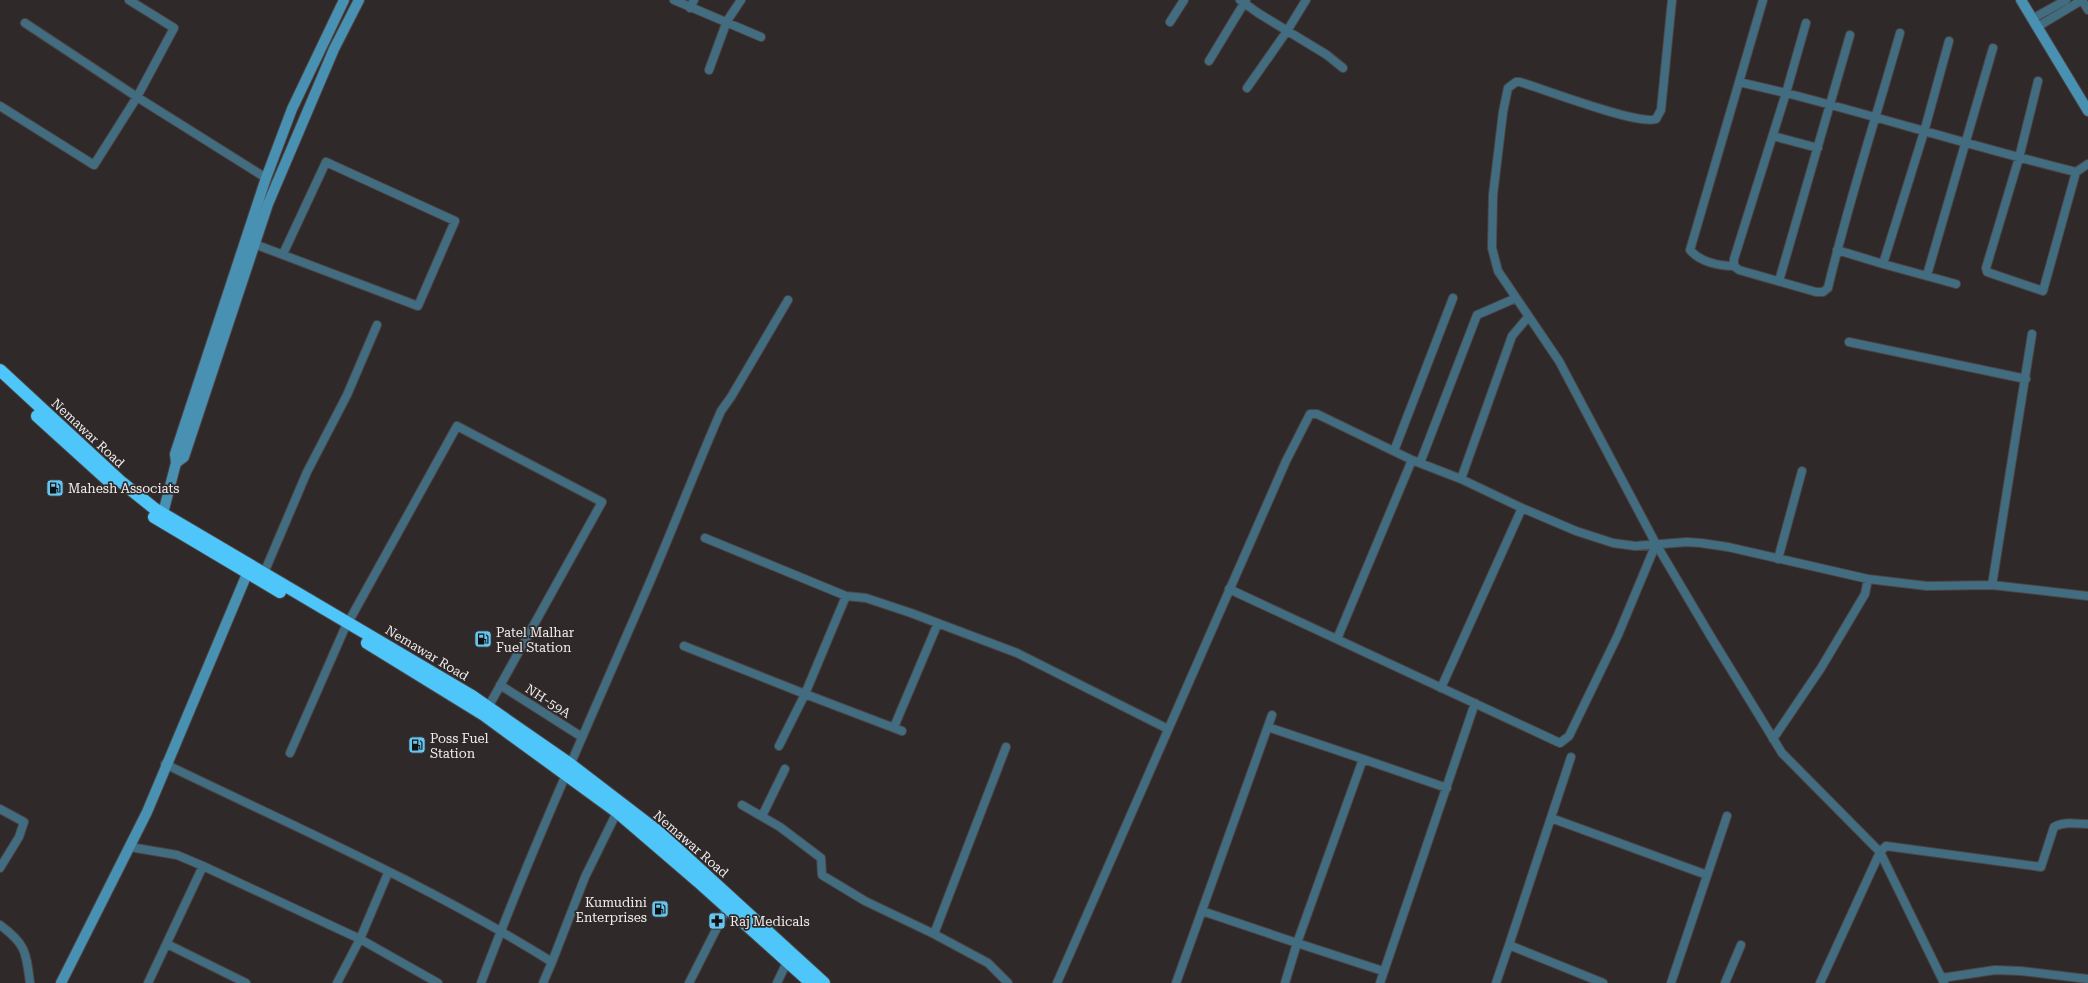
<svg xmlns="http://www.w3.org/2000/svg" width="2088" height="983" viewBox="0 0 2088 983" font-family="'Roboto Serif',serif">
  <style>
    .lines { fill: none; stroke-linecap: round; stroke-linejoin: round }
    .street-casing { stroke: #4b4444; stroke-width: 10 }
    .secondary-casing { stroke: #4b4444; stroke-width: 12 }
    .highway-casing { stroke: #4b4444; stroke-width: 14 }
    .street { stroke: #426d81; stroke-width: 8 }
    .secondary { stroke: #4991b2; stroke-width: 10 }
    .highway { stroke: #4ec6f9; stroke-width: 12 }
    .labels { text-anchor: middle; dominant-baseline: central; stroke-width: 3.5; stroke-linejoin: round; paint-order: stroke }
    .street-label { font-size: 13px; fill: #efebeb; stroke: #302929 }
    .poi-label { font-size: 13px; fill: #efebeb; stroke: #302929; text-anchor: start }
  </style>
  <rect width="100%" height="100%" fill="#302929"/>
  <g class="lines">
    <defs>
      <path id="street" d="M 674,0 L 761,37
        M 1240,0 L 1258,13 L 1327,55 L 1343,68
        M 1672,0 L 1661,110 L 1656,119 C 1639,126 1543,89 1520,82 L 1516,82 L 1508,88 L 1503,112 L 1493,195 L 1492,248 L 1498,271 L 1559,361 L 1656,544 L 1711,637 L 1782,753 L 1880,852 L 1886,846 L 2041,867 L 2054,827 C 2064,821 2076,824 2088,824
        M 2082,0 L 2088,10
        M 690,8 L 694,0
        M 2032,19 L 2066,0
        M 1170,22 L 1184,0
        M 25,23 L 137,97 L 266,178
        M 2037,27 L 2082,0
        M 1900,33 C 1876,118 1848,203 1828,288 L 1823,292 L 1816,292 L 1739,270 L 1734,266 L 1734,259 L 1786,93 C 1883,118 1978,148 2076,172
        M 1209,61 L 1246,0
        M 709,70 L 727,21 L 741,0
        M 2038,81 L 2019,158 L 1986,268 L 1987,272 L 2043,291 L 2076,172 L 2088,164
        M 1739,82 L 1786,93 L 1806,23
        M 1247,88 L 1287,31 L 1306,0
        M 0,106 L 94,165 L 137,97 L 174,28 L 129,0
        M 1773,136 L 1818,148
        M 249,242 L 418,306 L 455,221 L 326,162 L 283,254
        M 1837,250 L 1883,264 L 1924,132 L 1949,41
        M 1883,264 L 1956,284
        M 1734,266 C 1719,266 1700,262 1690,250 L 1763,0
        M 1927,275 L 1993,48
        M 1779,281 L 1850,35
        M 1849,342 L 2026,379
        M 1394,451 L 1453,298
        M 1420,463 L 1477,315 L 1516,298
        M 1461,479 L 1512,336 L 1528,317
        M 705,538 L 846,596
        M 1778,559 L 1802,471
        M 264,573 L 307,472 L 347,395 L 377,325
        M 1992,585 L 2032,334
        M 1229,589 L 1560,743 L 1569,736 L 1618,635 L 1656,544
        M 1337,639 L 1412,460
        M 684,646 L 805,694 L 779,746
        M 500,685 L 582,737
        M 1441,688 L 1522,508
        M 894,727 L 938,623
        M 1268,727 L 1363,759
        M 902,731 L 805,694 L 846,596 L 866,598 L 911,613 L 1017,653 L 1168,729
        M 1773,739 L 1821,668 L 1865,594 L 1868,579
        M 290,753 L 344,630 L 457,426 L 602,502 L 486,711
        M 1571,757 L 1509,945 L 1603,983
        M 165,764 C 295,827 429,885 552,962 L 543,983
        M 742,805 L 780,827 L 821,858 L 822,875 L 865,901 L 934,934 L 988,963 L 1008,983
        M 0,809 L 24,822 L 19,837 L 0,868
        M 762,816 L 785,769
        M 1551,818 L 1707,875
        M 130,847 L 177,855 L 203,866 L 360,939 L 438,983
        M 1202,911 L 1297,943 L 1285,983
        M 0,925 C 26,944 26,952 30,983
        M 934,934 L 1006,747
        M 167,944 L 246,983
        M 552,962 L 585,877 L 617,812
        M 1383,971 L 1297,943 L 1363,759 L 1447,788
        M 1942,978 L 1995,970 L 2021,971 L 2088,979
        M 148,983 L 203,866
        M 337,983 L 360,939 L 388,873
        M 481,983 C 532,847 592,716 649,584 C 674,526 696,468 721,411 L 731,397 L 788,300
        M 689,983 L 727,908
        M 777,983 L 787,962
        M 1057,983 L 1286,461 L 1310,414 L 1317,414 L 1412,460 L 1461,479 L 1522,508 L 1576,531 L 1613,543 L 1635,546 L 1687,542 L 1701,543 L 1728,547 L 1868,579 L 1927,586 L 1992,585 L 2088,596
        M 1176,983 L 1272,715
        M 1380,983 L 1475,703
        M 1496,983 L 1509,945
        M 1671,983 L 1727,816
        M 1725,983 L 1741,945
        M 1820,983 L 1880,852 L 1944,983"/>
      <path id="secondary" d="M 2021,0 L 2088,111
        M 176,463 L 184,457 L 268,204 L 334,49 L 359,0
        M 161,521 L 176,463 L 175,454 L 266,178 L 292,109 L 344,0
        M 61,983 L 147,812 L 247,574"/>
      <path id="highway" d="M 0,370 L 120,481 L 155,509 L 472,696 L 570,764 L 660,833 L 824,983
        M 37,416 L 111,483
        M 154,517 L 280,592
        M 367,643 L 484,715 L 617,812 L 702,885 L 811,983"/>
    </defs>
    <use href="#street" class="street-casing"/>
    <use href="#secondary" class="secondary-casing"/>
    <use href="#highway" class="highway-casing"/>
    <use href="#street" class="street"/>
    <use href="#secondary" class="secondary"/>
    <use href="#highway" class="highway"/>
  </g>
  <defs>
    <symbol id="fuel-square" viewBox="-11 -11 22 22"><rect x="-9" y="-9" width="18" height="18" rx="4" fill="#66c4ef" stroke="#302929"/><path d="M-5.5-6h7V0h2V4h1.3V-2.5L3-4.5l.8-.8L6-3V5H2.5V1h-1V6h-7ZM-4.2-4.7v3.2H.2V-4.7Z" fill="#111"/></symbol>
    <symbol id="pharmacy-square" viewBox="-11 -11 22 22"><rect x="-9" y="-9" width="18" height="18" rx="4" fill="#66c4ef" stroke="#302929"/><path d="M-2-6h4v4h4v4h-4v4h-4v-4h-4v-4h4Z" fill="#111"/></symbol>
  </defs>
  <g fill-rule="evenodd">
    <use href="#fuel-square" x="45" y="478" width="20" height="20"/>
    <use href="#fuel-square" x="473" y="629" width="20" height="20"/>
    <use href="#fuel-square" x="407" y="735" width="20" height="20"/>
    <use href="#fuel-square" x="650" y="899" width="20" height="20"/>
    <use href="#pharmacy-square" x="707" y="911" width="20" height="20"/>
  </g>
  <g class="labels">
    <g class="street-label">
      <text transform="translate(88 433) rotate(43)">Nemawar Road</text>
      <text transform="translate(427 653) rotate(31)">Nemawar Road</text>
      <text transform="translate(548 701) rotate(33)">NH-59A</text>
      <text transform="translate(691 844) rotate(41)">Nemawar Road</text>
    </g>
    <g class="poi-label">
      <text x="68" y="488">Mahesh Associats</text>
      <text x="496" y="632">Patel Malhar<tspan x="496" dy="15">Fuel Station</tspan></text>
      <text x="430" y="738">Poss Fuel<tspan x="430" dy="15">Station</tspan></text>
      <text x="647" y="902" text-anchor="end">Kumudini<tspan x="647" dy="15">Enterprises</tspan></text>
      <text x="730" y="921">Raj Medicals</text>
    </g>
  </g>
</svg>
